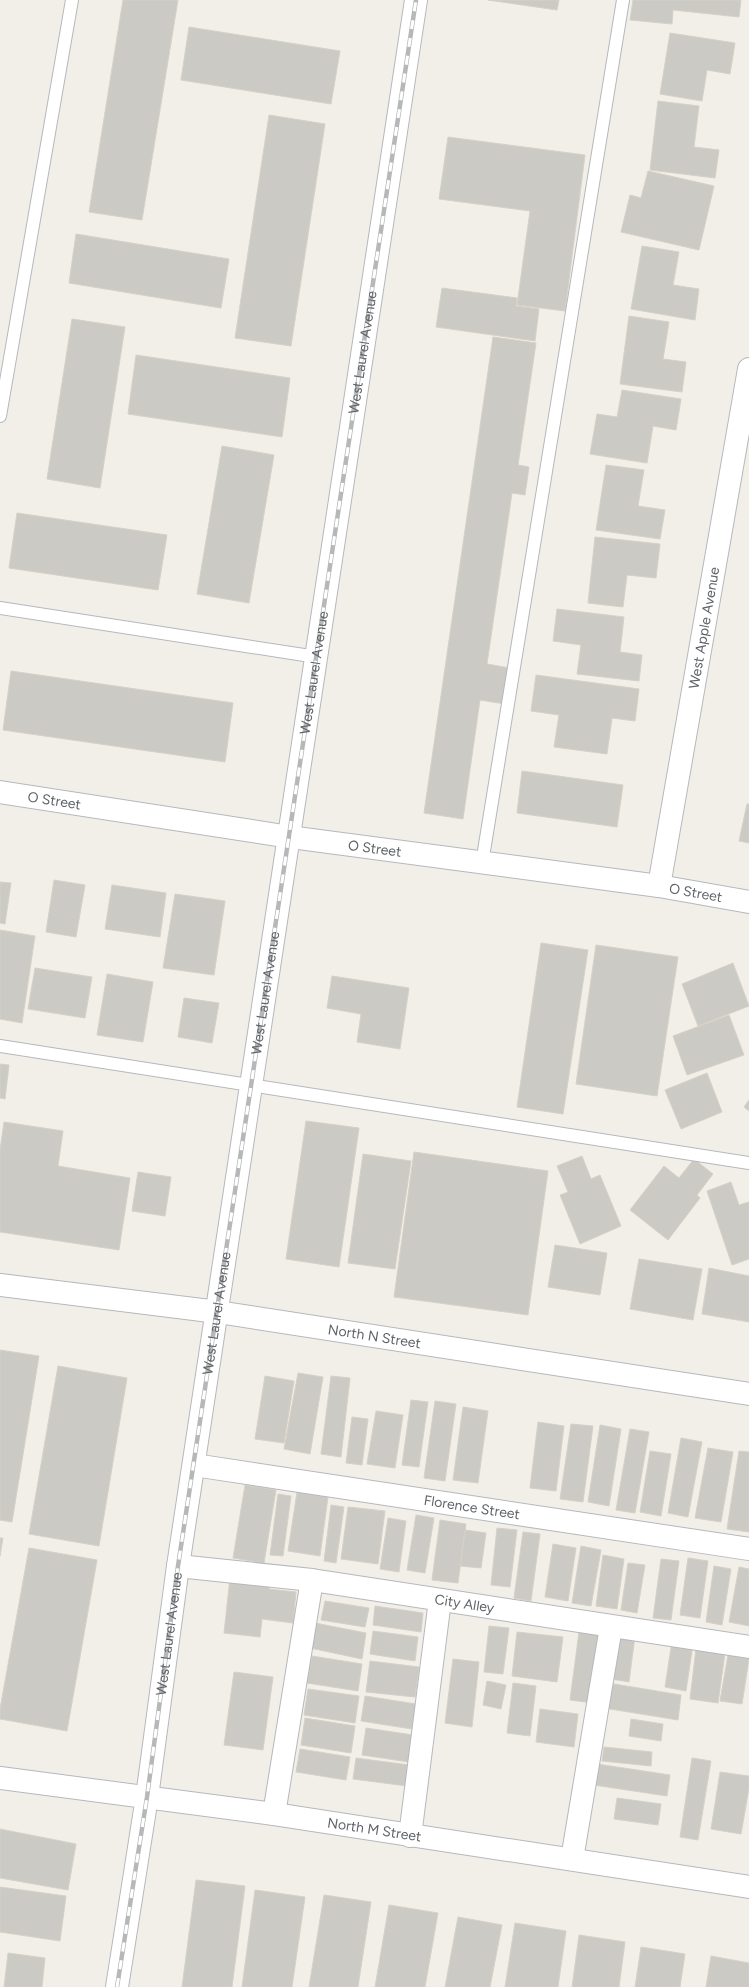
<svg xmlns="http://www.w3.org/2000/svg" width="749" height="1987" viewBox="0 0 749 1987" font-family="Figtree,sans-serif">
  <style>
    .building { fill: #cccac5; stroke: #d6d1c6 }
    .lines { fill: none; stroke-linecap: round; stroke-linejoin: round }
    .service-casing { stroke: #b5b8bc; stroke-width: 14 }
    .minor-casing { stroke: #b5b8bc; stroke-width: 24 }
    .tertiary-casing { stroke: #b5b8bc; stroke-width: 24 }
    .service { stroke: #fff; stroke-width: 12 }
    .minor { stroke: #fff; stroke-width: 22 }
    .tertiary { stroke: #fff; stroke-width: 22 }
    .rail-casing { stroke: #b6b7b8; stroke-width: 4.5 }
    .rail { stroke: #fff; stroke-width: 3; stroke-dasharray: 9; stroke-linecap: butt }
    .labels { text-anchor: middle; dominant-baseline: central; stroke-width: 3; stroke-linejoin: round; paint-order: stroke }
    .street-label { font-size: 14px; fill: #5f6368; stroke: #fff }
  </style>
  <rect width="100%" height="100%" fill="#f1efe8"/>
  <path class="building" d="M 123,0 L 178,0 L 142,220 L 89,212 Z
    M 488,0 L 559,0 L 557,10 Z
    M 633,0 L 741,0 L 739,17 L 673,10 L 672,24 L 630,20 Z
    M 189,27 L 340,51 L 331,104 L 181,80 Z
    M 670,33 L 735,43 L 730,74 L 707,70 L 702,101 L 660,94 Z
    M 658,101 L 699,106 L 694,147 L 719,150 L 715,178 L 650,170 Z
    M 269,115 L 325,124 L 291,346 L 235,338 Z
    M 448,137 L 585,155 L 565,311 L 517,305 L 530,211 L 439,199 Z
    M 648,171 L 714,186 L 699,250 L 621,232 L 630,195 L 641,198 Z
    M 76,234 L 229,259 L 221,308 L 69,283 Z
    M 642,246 L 679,252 L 673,285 L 699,289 L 695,320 L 631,309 Z
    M 442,288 L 517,298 L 516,306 L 539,309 L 535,341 L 436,327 Z
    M 629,316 L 669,322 L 663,359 L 686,362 L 682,392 L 620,384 Z
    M 72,319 L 125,327 L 100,488 L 47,479 Z
    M 493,337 L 536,343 L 518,465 L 529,467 L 525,495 L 512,493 L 487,664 L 510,668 L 505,704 L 480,700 L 463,819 L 424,813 Z
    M 136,355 L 290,378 L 282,437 L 128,414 Z
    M 622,390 L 681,399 L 676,430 L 653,426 L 647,463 L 590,454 L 597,414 L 617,417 Z
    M 222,446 L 274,455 L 249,603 L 197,594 Z
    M 606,465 L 644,470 L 638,506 L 665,510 L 660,539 L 596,530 Z
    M 17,513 L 167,535 L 158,590 L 9,568 Z
    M 595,537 L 660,544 L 656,578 L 627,575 L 623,607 L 588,603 Z
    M 557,609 L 624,617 L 620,652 L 642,655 L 639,681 L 577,674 L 581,645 L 553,641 Z
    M 11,671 L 233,703 L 225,762 L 3,730 Z
    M 536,675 L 639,689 L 635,721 L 612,718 L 607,754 L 554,747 L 559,715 L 531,711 Z
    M 522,771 L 623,785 L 617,827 L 517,813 Z
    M 747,804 L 749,804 L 749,843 L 739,841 Z
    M 54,880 L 85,885 L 76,937 L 46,932 Z
    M 0,882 L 11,883 L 5,924 L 0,923 Z
    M 112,885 L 166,893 L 160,937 L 105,929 Z
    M 175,894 L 225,901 L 214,975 L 163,968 Z
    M 0,930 L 35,936 L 22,1023 L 0,1019 Z
    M 541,943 L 588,950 L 563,1114 L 517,1107 Z
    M 596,945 L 678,957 L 657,1096 L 576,1084 Z
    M 733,963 L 749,1006 L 698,1026 L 682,984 Z
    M 35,968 L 92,977 L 85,1018 L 28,1009 Z
    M 107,974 L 153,982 L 143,1042 L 97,1035 Z
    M 332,976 L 409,988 L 400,1049 L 357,1042 L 361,1014 L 327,1008 Z
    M 184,998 L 219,1003 L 212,1043 L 178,1037 Z
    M 729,1015 L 744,1055 L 687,1075 L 673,1036 Z
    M 0,1064 L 9,1065 L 5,1099 L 0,1098 Z
    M 707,1073 L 722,1112 L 681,1129 L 665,1090 Z
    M 749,1100 L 749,1111 L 744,1107 Z
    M 306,1121 L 359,1128 L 339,1267 L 286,1259 Z
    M 4,1122 L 63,1131 L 58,1166 L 130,1178 L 119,1250 L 0,1232 L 0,1150 Z
    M 414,1152 L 548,1171 L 528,1315 L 394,1297 Z
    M 363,1154 L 411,1161 L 395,1269 L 348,1263 Z
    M 582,1156 L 591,1179 L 600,1175 L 621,1226 L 580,1244 L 560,1195 L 568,1192 L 557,1166 Z
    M 694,1159 L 713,1174 L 697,1195 L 700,1198 L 668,1240 L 630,1210 L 664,1166 L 679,1178 Z
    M 138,1172 L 171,1177 L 165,1216 L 132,1211 Z
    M 731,1182 L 739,1205 L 749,1202 L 749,1259 L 732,1265 L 707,1191 Z
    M 555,1245 L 607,1253 L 600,1295 L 548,1287 Z
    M 639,1259 L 702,1269 L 693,1320 L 630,1309 Z
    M 709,1268 L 749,1276 L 749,1322 L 702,1314 Z
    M 0,1350 L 39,1356 L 12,1522 L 0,1520 Z
    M 58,1366 L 127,1378 L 99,1546 L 29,1534 Z
    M 298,1373 L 323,1377 L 310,1454 L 284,1449 Z
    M 265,1376 L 294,1381 L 284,1443 L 255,1439 Z
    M 331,1376 L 350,1378 L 341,1457 L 321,1454 Z
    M 411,1400 L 428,1402 L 419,1467 L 402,1465 Z
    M 435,1401 L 456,1404 L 445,1481 L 424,1478 Z
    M 463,1407 L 488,1411 L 478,1483 L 453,1480 Z
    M 376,1411 L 403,1415 L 395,1468 L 367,1464 Z
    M 352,1417 L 368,1419 L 362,1465 L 346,1463 Z
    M 538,1422 L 564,1426 L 556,1491 L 530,1488 Z
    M 571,1424 L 593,1426 L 583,1502 L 560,1499 Z
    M 600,1425 L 621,1429 L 609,1506 L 588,1502 Z
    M 630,1429 L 649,1432 L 635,1513 L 616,1510 Z
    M 681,1438 L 702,1442 L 688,1517 L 668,1513 Z
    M 708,1448 L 733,1452 L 721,1522 L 695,1518 Z
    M 650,1451 L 671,1454 L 661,1516 L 640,1512 Z
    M 739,1451 L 749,1452 L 749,1532 L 727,1529 Z
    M 245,1485 L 276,1490 L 264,1563 L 233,1558 Z
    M 297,1492 L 328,1497 L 320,1556 L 288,1551 Z
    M 278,1494 L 291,1496 L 283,1556 L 270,1555 Z
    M 331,1505 L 344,1507 L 336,1563 L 324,1561 Z
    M 348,1507 L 385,1511 L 378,1564 L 341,1559 Z
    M 416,1515 L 434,1518 L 425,1573 L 407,1570 Z
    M 388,1518 L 406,1521 L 399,1572 L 380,1569 Z
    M 440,1520 L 466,1524 L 458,1583 L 432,1580 Z
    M 497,1528 L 517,1530 L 510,1587 L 491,1585 Z
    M 465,1530 L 486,1533 L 481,1568 L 460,1566 Z
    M 523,1532 L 540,1534 L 531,1601 L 514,1598 Z
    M 0,1538 L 3,1538 L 0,1556 Z
    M 553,1544 L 576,1548 L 568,1601 L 545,1597 Z
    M 581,1546 L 601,1550 L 591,1606 L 572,1603 Z
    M 29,1548 L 97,1560 L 67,1731 L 0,1719 L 0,1709 Z
    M 603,1555 L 624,1559 L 617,1609 L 596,1606 Z
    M 688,1558 L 708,1561 L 700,1618 L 680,1615 Z
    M 661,1559 L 679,1561 L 671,1620 L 653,1618 Z
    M 628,1563 L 645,1565 L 637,1613 L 621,1610 Z
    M 714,1566 L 731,1569 L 722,1625 L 706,1622 Z
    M 739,1567 L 749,1569 L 749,1626 L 729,1622 Z
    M 230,1578 L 270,1582 L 269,1589 L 296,1592 L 293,1623 L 262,1619 L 260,1637 L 224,1633 Z
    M 325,1601 L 369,1608 L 365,1627 L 321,1620 Z
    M 375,1606 L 423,1613 L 421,1632 L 373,1625 Z
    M 315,1623 L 366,1633 L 362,1659 L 310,1648 Z
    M 489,1626 L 509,1628 L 503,1674 L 484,1672 Z
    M 373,1631 L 418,1637 L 415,1661 L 370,1654 Z
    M 517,1632 L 563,1637 L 557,1682 L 512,1676 Z
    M 579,1632 L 610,1636 L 601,1704 L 570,1700 Z
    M 617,1634 L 635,1636 L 629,1682 L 611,1679 Z
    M 672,1641 L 693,1644 L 686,1691 L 665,1687 Z
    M 696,1649 L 725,1653 L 718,1703 L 690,1699 Z
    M 728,1655 L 749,1659 L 742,1704 L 720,1701 Z
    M 312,1656 L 362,1664 L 358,1691 L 307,1683 Z
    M 453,1659 L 479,1662 L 472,1727 L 445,1723 Z
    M 370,1661 L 419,1667 L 415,1697 L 366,1692 Z
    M 234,1672 L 273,1677 L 263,1750 L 224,1745 Z
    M 487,1681 L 506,1685 L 501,1709 L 483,1705 Z
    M 513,1683 L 536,1686 L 530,1736 L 507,1733 Z
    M 608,1683 L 681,1695 L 678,1720 L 604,1708 Z
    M 308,1689 L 359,1696 L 355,1723 L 304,1715 Z
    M 365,1696 L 416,1704 L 412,1729 L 361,1721 Z
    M 540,1709 L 578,1714 L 574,1747 L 536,1742 Z
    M 305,1718 L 355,1726 L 351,1753 L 301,1745 Z
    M 631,1719 L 663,1724 L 661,1741 L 629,1736 Z
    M 366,1728 L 413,1735 L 409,1762 L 362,1755 Z
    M 604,1747 L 652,1752 L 651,1766 L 602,1761 Z
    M 300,1749 L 350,1757 L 346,1780 L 296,1772 Z
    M 356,1758 L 409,1765 L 407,1786 L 353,1779 Z
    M 692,1758 L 711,1761 L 698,1840 L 680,1837 Z
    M 597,1764 L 670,1775 L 667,1796 L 594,1785 Z
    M 720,1772 L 749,1776 L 749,1788 L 741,1834 L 711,1829 Z
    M 617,1798 L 661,1804 L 658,1825 L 614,1819 Z
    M 0,1829 L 76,1844 L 68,1890 L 0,1878 Z
    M 196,1880 L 245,1886 L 232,1987 L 182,1987 Z
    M 0,1887 L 66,1896 L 60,1941 L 0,1932 Z
    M 255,1890 L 305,1897 L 292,1987 L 242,1987 Z
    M 324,1895 L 371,1902 L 358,1987 L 309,1987 Z
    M 389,1905 L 438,1913 L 425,1987 L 375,1987 Z
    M 458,1917 L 502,1925 L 490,1987 L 445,1987 Z
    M 515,1923 L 566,1931 L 558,1987 L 505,1987 Z
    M 579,1935 L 625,1942 L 619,1987 L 572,1987 Z
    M 641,1947 L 685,1954 L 680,1987 L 635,1987 Z
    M 8,1953 L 45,1958 L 42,1987 L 4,1987 Z
    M 711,1956 L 749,1963 L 749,1987 L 706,1987 Z"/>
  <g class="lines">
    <defs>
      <path id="service" d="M 0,416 L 72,0
        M 0,608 L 317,657
        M 482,863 L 623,0
        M 0,1046 L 749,1163"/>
      <g id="minor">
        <path id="s1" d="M 659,886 L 749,369"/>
        <path id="s2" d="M 0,1285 L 218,1312 L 749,1394"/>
        <path id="s3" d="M 194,1465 L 749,1549"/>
        <path id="s4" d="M 178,1566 L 312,1580 L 749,1647"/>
        <path id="s5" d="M 0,1778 L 274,1814 L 749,1887"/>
        <path d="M 274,1814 L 312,1580"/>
        <path d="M 410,1836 L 440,1600"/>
        <path d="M 572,1859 L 611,1627"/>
      </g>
      <g id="tertiary">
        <path id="s6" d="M 0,792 L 290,837 L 659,886 L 749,902"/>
        <path id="s7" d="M 117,1987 L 147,1797 L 178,1566 L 416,0"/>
      </g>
    </defs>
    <use href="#service" class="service-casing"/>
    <use href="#minor" class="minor-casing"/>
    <use href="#tertiary" class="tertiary-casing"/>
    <use href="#service" class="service"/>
    <use href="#minor" class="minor"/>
    <use href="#tertiary" class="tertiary"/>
    <defs>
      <path id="rail" d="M 117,1987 L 147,1797 L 178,1566 L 416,0"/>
    </defs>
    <use href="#rail" class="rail-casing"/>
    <use href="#rail" class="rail"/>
  </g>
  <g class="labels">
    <g class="street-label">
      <text stroke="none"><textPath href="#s7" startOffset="1653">West Laurel Avenue</textPath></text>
      <text stroke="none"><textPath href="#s1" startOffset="262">West Apple Avenue</textPath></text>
      <text stroke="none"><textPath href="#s7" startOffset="1329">West Laurel Avenue</textPath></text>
      <text stroke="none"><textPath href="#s6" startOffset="55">O Street</textPath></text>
      <text stroke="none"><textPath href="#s6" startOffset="379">O Street</textPath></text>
      <text stroke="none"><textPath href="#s6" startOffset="703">O Street</textPath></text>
      <text stroke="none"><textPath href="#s7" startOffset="1005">West Laurel Avenue</textPath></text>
      <text stroke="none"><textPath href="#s7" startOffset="681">West Laurel Avenue</textPath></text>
      <text stroke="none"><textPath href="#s2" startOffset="378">North N Street</textPath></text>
      <text stroke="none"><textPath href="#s3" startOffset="281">Florence Street</textPath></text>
      <text stroke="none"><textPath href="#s4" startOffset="289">City Alley</textPath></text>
      <text stroke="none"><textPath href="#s7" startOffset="357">West Laurel Avenue</textPath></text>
      <text stroke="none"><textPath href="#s5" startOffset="378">North M Street</textPath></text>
    </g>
  </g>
</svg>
